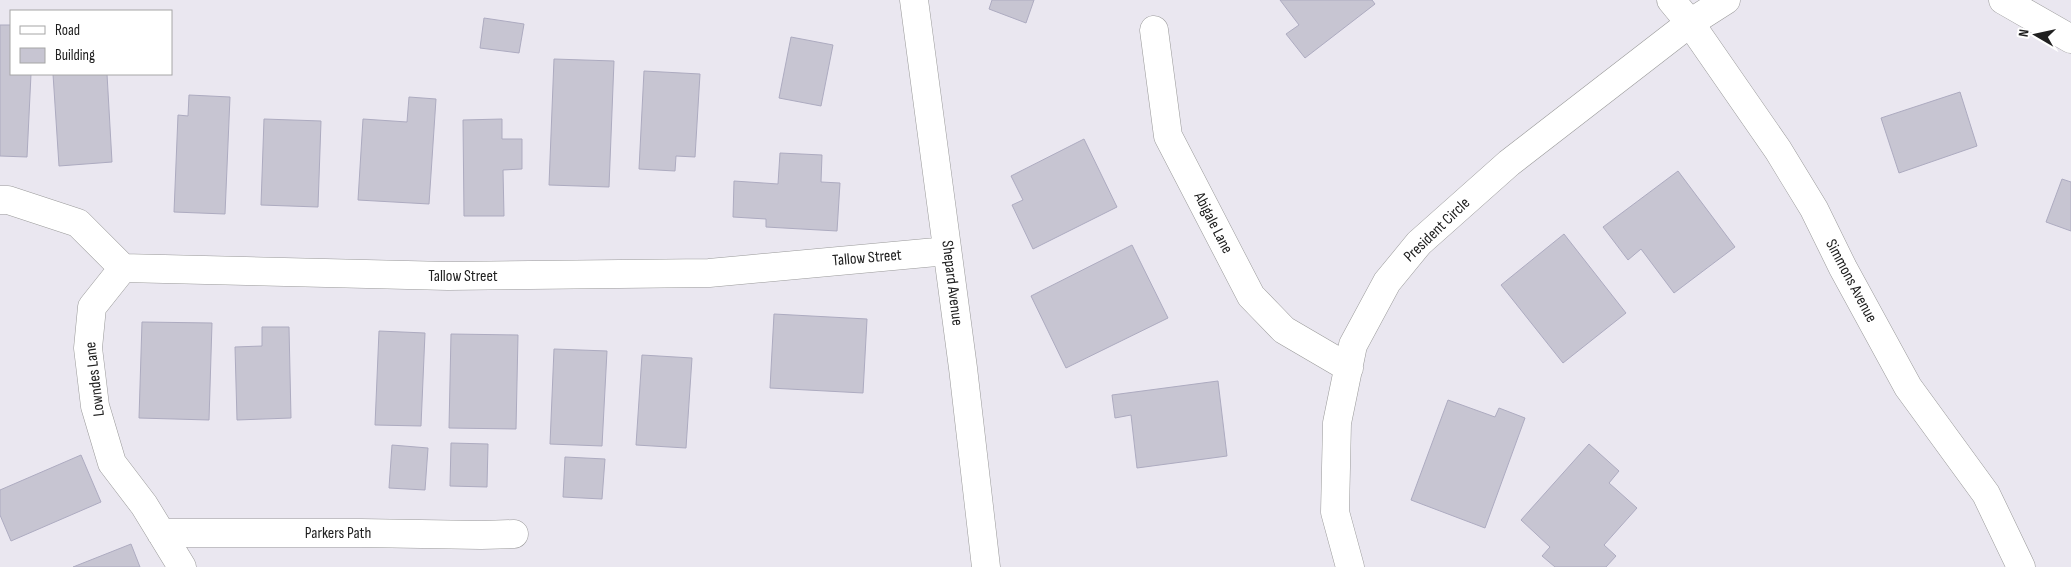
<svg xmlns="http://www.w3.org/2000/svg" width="2071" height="567" viewBox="0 0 2071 567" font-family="'Sofia Sans Condensed',sans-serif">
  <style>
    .building { fill: #c7c5d2; stroke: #adabc0 }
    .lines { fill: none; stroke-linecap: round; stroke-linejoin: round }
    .minor-casing { stroke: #9a9a9a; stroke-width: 29 }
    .minor { stroke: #fff; stroke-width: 28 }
    .labels { text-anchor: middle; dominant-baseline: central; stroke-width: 4; stroke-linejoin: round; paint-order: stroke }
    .street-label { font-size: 16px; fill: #202020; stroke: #fff }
  </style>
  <rect width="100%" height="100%" fill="#eae7f0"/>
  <path class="building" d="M 992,0 L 1034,0 L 1026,23 L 989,9 Z
    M 1280,0 L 1372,0 L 1375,4 L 1305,58 L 1286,34 L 1299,25 Z
    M 484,18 L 524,24 L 519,53 L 480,48 Z
    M 0,25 L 11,25 L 11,74 L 31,74 L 27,157 L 0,156 Z
    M 791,37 L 833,45 L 821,106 L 779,98 Z
    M 554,59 L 614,61 L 609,187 L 549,185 Z
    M 644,71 L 700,74 L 695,157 L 676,156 L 675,171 L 639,169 Z
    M 53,74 L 107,74 L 112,162 L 59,166 Z
    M 1960,92 L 1977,146 L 1899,173 L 1881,118 Z
    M 189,95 L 230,97 L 225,214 L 174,212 L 178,115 L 188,116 Z
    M 409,97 L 436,99 L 429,204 L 358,200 L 363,119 L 407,122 Z
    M 264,119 L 321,121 L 318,207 L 261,205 Z
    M 502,119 L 502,139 L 522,139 L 522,169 L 503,170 L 504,216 L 464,216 L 463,120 Z
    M 1084,139 L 1117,207 L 1033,249 L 1012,205 L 1023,200 L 1011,176 Z
    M 780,153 L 822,155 L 821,182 L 840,183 L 837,231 L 766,227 L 766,219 L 733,217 L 734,181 L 778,184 Z
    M 1678,171 L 1735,247 L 1674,293 L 1641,249 L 1628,260 L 1603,227 Z
    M 2062,179 L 2071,182 L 2071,231 L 2046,222 Z
    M 1564,234 L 1626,313 L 1563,363 L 1501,285 Z
    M 1132,245 L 1168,318 L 1066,368 L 1031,296 Z
    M 774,314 L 867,319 L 863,393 L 770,388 Z
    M 142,322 L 212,323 L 209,420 L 139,418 Z
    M 262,327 L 289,327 L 291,418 L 237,420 L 235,347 L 262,346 Z
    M 379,331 L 425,333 L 421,426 L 375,425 Z
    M 451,334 L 518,335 L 516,429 L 449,428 Z
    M 554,349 L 607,351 L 602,446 L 550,444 Z
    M 642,355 L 692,358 L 686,448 L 636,445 Z
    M 1218,381 L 1227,456 L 1137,468 L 1131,415 L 1115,418 L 1112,395 Z
    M 1448,400 L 1495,417 L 1499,408 L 1525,418 L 1485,528 L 1411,500 Z
    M 451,443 L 488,444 L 487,487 L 450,486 Z
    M 1589,444 L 1619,471 L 1609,483 L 1637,508 L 1604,545 L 1616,556 L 1606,567 L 1555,567 L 1542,556 L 1550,547 L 1521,520 Z
    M 392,445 L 428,448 L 425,490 L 389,488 Z
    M 81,455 L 101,502 L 11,541 L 0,515 L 0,490 Z
    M 565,457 L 605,459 L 602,499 L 563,497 Z
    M 131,544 L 140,567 L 73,567 Z"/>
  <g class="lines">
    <defs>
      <path id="minor" d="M 914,0 L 963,368 L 986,567
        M 1671,0 L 1690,23 L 1778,150 L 1814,209 L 1843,268 L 1908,387 L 1986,494 L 2021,567
        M 2003,0 L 2071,39
        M 1154,30 L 1168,136 L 1251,296 L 1284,330 L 1349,368
        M 0,200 L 8,200 L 78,223 L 123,268 L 448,276 L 709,273 L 947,251
        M 123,268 L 92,307 L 88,348 L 95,406 L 112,463 L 144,505 L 182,567
        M 161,533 L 361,533 L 481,535 L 514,534
        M 1350,567 L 1335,512 L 1337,423 L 1353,345 L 1387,282 L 1419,243 L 1509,163 L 1690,23 L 1726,0"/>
    </defs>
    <use href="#minor" class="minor-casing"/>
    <use href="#minor" class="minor"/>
  </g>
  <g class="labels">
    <g class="street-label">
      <text transform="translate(1213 223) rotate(63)">Abigale Lane</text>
      <text transform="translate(1437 230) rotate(-44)">President Circle</text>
      <text transform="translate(867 258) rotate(-5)">Tallow Street</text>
      <text x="463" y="276">Tallow Street</text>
      <text transform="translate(1851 281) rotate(62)">Simmons Avenue</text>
      <text transform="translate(952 283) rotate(83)">Shepard Avenue</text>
      <text transform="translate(95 379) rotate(-97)">Lowndes Lane</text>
      <text x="338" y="533">Parkers Path</text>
    </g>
  </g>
  <rect x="10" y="10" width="162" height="65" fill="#ffffff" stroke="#a6a6a6"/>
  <rect x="20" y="26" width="25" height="8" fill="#ffffff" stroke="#a6a6a6"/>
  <text x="55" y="35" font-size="15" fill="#202020">Road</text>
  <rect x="20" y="48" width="25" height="15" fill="#c7c5d2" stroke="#a6a6a6"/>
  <text x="55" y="60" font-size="15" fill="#202020">Building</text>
  <g transform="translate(2036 35) rotate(279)" stroke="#ffffff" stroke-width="4" paint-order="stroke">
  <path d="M0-4L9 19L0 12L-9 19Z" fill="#202020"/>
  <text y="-8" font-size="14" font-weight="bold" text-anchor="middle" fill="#202020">N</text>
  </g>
</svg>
